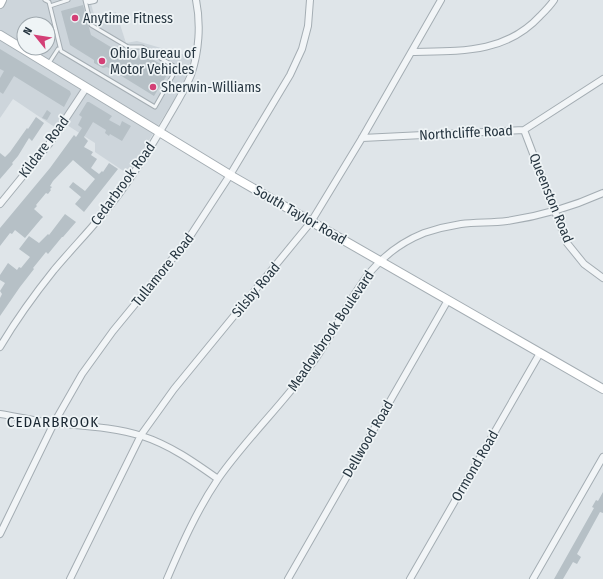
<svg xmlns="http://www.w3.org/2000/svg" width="603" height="579" viewBox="0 0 603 579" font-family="'Fira Sans Condensed',sans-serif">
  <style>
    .built { fill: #cdd5db; fill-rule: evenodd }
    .building { fill: #b6c0c6 }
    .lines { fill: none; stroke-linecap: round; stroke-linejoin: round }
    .service-casing { stroke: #a4adb3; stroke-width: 5 }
    .minor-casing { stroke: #a4adb3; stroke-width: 8 }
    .secondary-casing { stroke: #a4adb3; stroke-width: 10 }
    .service { stroke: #f2f5f7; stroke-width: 3 }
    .minor { stroke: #f2f5f7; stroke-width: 6 }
    .secondary { stroke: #fff; stroke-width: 8 }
    .poi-dot { fill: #d33f76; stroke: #eff4f6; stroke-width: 1.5 }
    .labels { text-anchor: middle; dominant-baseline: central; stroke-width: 3.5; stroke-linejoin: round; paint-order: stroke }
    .poi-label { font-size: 14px; fill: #273641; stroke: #eff4f6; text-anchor: start }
    .street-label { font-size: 14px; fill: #273641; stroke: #eff4f6 }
    .neighbourhood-label { font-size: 15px; letter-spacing: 1px; fill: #1a2732; stroke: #eff4f6 }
  </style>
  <rect width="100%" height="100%" fill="#dfe5e9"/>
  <path class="built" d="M 0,0 L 90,0 L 95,18 L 116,12 L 126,43 L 137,41 L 192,57 L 184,81 L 179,92 L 128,174 L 95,152 L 95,143 L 67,125 L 62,132 L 13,99 L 0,118 ZM 24,24 L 48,24 L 48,48 L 24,48 Z"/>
  <path class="building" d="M 83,5 L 91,35 L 132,60 L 133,58 L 136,60 L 141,52 L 170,70 L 154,96 L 107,67 L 103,68 L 94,63 L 94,60 L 70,45 L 61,11 Z
    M 0,49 L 70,91 L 71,94 L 64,107 L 14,76 L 3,94 L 0,92 L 0,78 L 4,71 L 0,69 Z
    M 87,102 L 89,102 L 112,116 L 109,120 L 120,126 L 122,121 L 131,126 L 122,141 L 110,134 L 109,136 L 105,133 L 106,130 L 93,122 L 84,137 L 88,141 L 84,147 L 93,152 L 91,155 L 97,159 L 91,168 L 99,174 L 102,171 L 103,172 L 109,163 L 118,169 L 84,212 L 75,204 L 81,197 L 69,187 L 73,182 L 85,191 L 95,179 L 73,160 L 53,181 L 50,186 L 52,187 L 50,189 L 51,190 L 48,194 L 46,193 L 36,205 L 37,206 L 34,209 L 43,217 L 41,219 L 25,238 L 15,230 L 12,234 L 10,233 L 0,246 L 0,228 L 50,168 L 74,135 L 76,137 L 82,128 L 78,125 L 82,117 L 79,115 Z
    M 47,110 L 51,113 L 47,120 L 42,118 Z
    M 36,117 L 44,123 L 32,141 L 29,138 L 18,156 L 12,163 L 13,164 L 0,179 L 0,153 L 5,157 L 10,152 L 27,128 L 28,129 Z
    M 65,214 L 76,222 L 63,237 L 62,237 L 48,254 L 46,252 L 33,268 L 34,269 L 20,287 L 0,316 L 0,298 L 2,294 L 0,291 L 5,283 L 0,280 L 0,275 L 8,263 L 17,270 L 19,267 L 21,268 L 30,257 L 19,249 L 29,236 L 39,243 L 48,234 L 49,235 Z
    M 603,492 L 603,513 L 600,512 L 577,554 L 581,557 L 577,564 L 573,562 L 563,579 L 554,579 L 594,508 L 592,507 L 596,500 L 598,501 Z"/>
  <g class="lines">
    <defs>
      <path id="service" d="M 45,0 L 49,2 L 61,51 L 155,107 L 177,68 L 191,74
        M 85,0 L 91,25 L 128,47 L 142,47 L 177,68
        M 50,6 L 68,0
        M 49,63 L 58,49"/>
      <path id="minor" d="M 89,1 L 94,0
        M 412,52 C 459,51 505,54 540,16 C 545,11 550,6 554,0
        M 524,130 L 567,243 L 584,264 L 603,278
        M 362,138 L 524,130 L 603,79
        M 0,204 L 49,144 L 86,88
        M 0,347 C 16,320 34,295 54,270 C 75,245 99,221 119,194 C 136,171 151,147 165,123 C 174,107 184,92 191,75 C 199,52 201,24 196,0
        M 0,414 C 18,417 36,421 54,423 C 83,426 114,427 142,436 C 170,445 194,462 218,479
        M 0,534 L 54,423 L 82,374 L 113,331 L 187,241 L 230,175 L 290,75 L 302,49 L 308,26 L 310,0
        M 70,579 L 141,435 L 174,389 L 311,222 L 362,138 L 441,0
        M 167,579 C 182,544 197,510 218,479 C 246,439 282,405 311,365 C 348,315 359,259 424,233 C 436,229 448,226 461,224 C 476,222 492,223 507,221 C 541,216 572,207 603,193
        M 288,579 L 448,300
        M 410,579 L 540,353
        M 533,579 L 603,457"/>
      <path id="secondary" d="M 0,4 L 2,0
        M 0,35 L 230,175 L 603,389"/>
    </defs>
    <use href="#service" class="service-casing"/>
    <use href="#minor" class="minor-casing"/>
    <use href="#secondary" class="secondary-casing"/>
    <use href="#service" class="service"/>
    <use href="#minor" class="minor"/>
    <use href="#secondary" class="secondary"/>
  </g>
  <g class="poi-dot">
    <circle cx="75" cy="18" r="4"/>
    <circle cx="102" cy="61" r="4"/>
    <circle cx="153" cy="87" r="4"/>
  </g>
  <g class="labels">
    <g class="poi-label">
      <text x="83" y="18">Anytime Fitness</text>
      <text x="110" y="53">Ohio Bureau of<tspan x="110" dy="16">Motor Vehicles</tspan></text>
      <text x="161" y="87">Sherwin-Williams</text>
    </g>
    <g class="street-label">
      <text transform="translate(466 133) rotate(-3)">Northcliffe Road</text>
      <text transform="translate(44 147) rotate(-53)">Kildare Road</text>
      <text transform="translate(123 184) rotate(-54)">Cedarbrook Road</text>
      <text transform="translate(551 198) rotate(68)">Queenston Road</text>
      <text transform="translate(300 215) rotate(30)">South Taylor Road</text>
      <text transform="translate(163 270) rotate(-51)">Tullamore Road</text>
      <text transform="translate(256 290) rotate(-50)">Silsby Road</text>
      <text transform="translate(331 331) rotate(-56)">Meadowbrook Boulevard</text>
      <text transform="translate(368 439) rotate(-60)">Dellwood Road</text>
      <text transform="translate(475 466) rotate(-60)">Ormond Road</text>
    </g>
    <g class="neighbourhood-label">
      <text x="53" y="422">CEDARBROOK</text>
    </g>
  </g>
  <g transform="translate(36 36) rotate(300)"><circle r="19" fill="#eff4f6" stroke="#9fa8ae"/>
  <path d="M0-3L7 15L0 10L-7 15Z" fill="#d33f76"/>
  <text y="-6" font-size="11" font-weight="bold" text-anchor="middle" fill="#273641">N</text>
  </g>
</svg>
